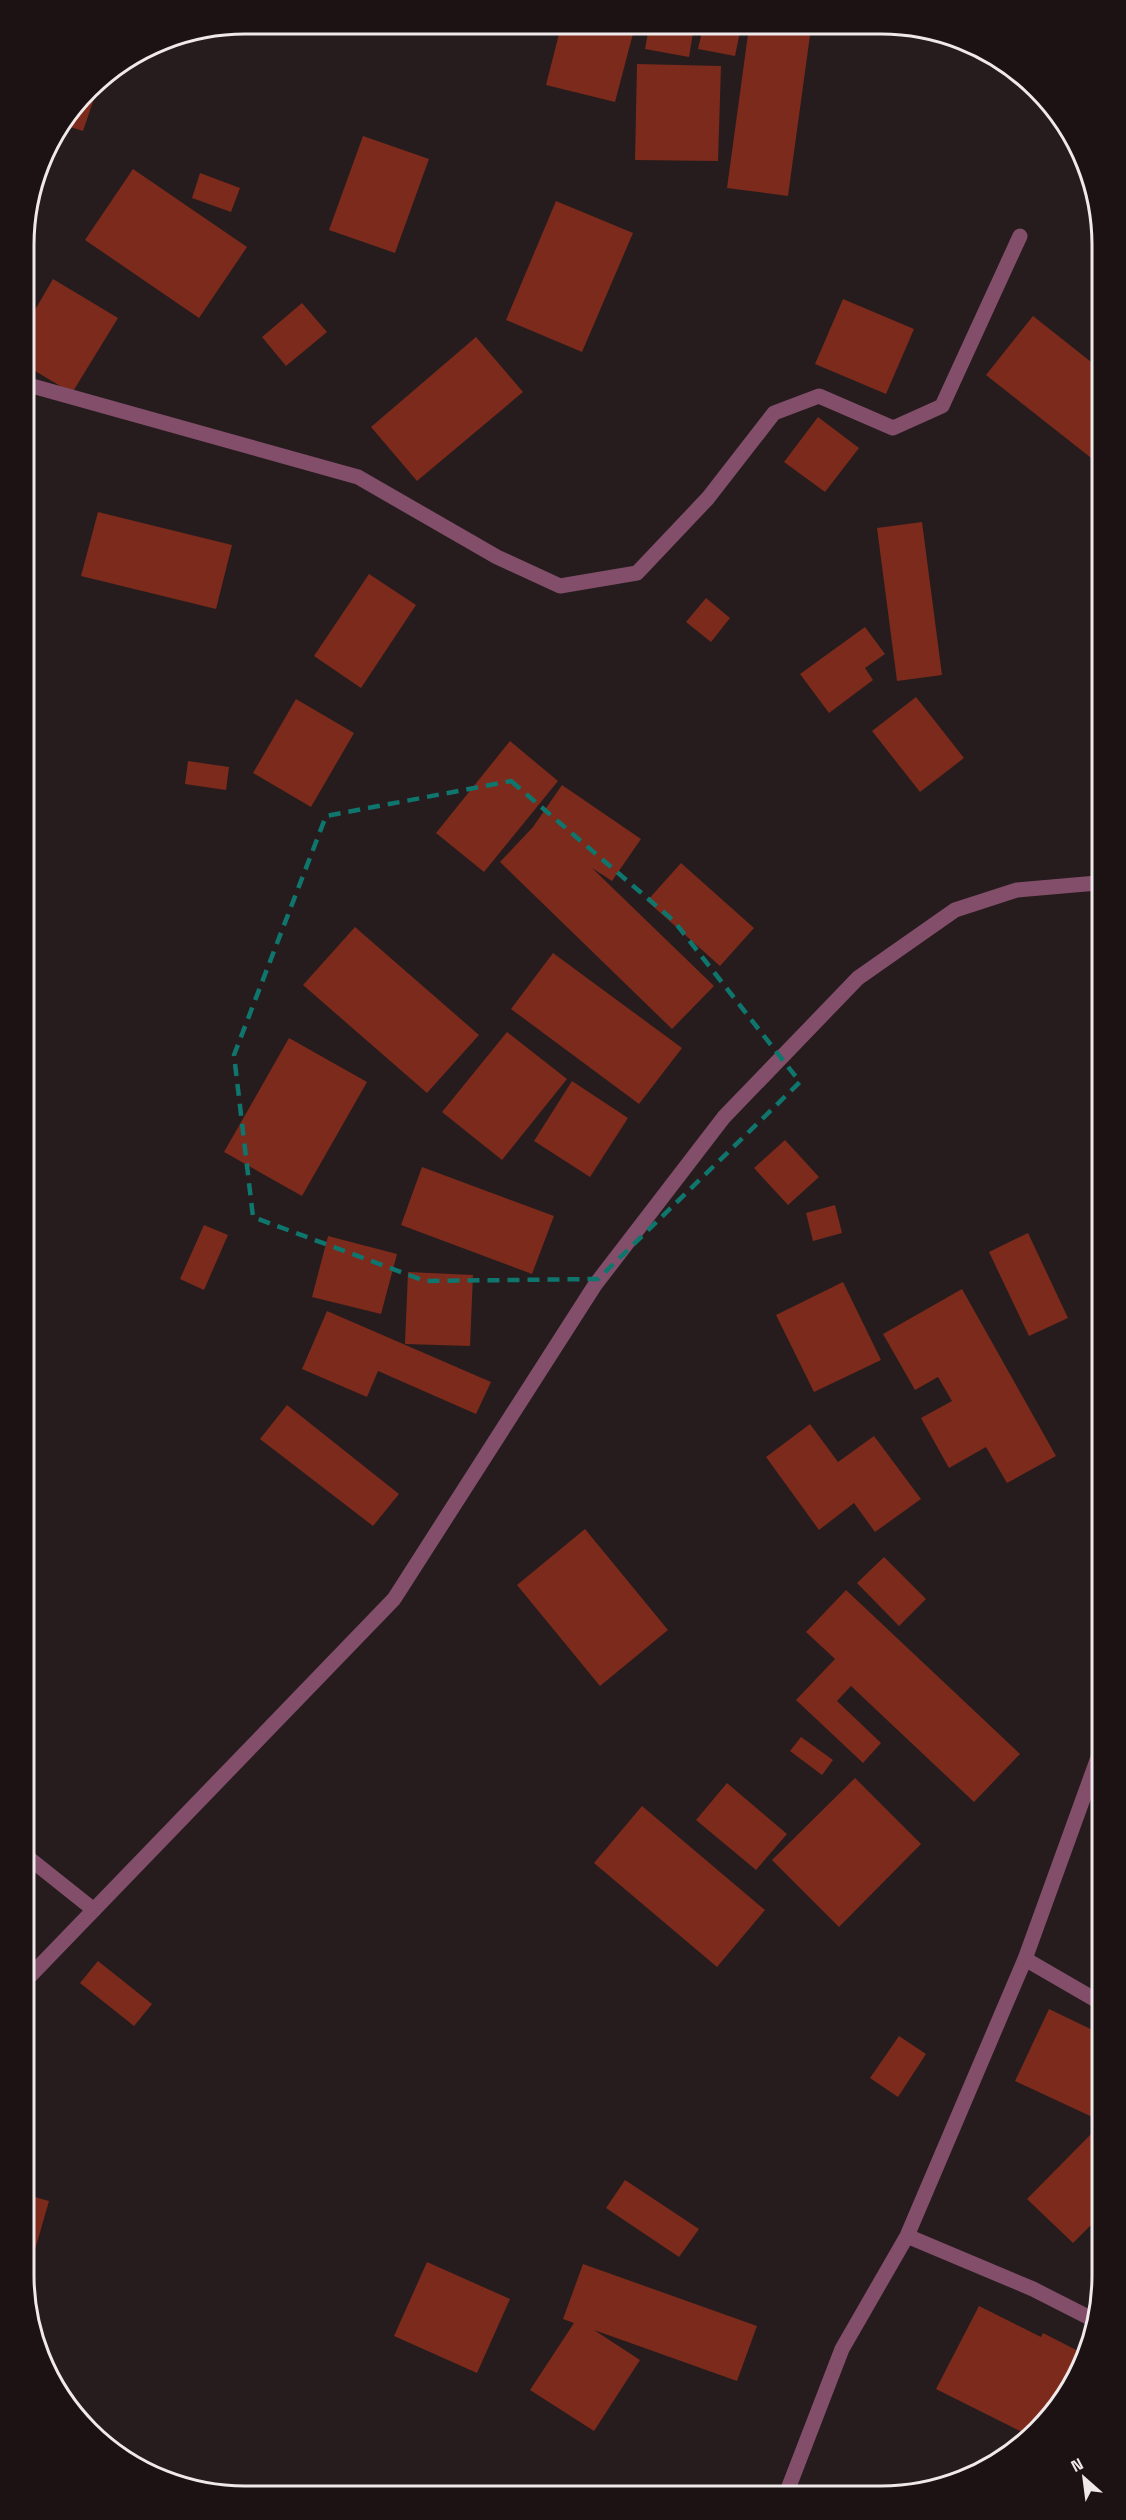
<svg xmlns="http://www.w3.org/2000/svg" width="1126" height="2520" viewBox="0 0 1126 2520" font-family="'Space Grotesk',sans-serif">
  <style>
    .building { fill: #7b2a1b }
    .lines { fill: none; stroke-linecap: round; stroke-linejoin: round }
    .minor { stroke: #834e6a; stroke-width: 15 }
    .marked { fill: none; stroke: #0f766e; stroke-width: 4.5; stroke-dasharray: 12 8; stroke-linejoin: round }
    .rim { fill: none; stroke: #f0e9ea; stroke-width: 3 }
  </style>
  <rect width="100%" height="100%" fill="#261c1d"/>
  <path class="building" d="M 561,26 L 635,26 L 615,102 L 546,85 Z
    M 649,27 L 694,27 L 689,57 L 645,49 Z
    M 703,27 L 741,27 L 735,56 L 698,49 Z
    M 749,27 L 811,28 L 788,196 L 727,188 Z
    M 637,64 L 721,66 L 718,161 L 635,160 Z
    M 101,78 L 83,131 L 64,125 L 99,79 Z
    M 363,136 L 429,159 L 395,253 L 329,230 Z
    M 133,169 L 247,247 L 199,318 L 85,240 Z
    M 200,173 L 240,188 L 231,212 L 192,198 Z
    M 556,201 L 633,233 L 582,352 L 506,320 Z
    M 53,279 L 118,318 L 72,393 L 25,365 L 25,327 Z
    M 843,299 L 914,329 L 886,394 L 815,364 Z
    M 302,303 L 327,332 L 286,366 L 262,337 Z
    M 1033,316 L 1095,365 L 1095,461 L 986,375 Z
    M 476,337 L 523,392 L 417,481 L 371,427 Z
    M 818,417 L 859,448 L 825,492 L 784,462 Z
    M 98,512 L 232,545 L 216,609 L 81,576 Z
    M 922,522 L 942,675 L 897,681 L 877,528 Z
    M 369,574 L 416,605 L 361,688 L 314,656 Z
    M 706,598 L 730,618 L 711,642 L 686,622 Z
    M 865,627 L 885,654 L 865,668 L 873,680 L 829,713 L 800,674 Z
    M 916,697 L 964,758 L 920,792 L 872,731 Z
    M 296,699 L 354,733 L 311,807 L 253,773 Z
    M 510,741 L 558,781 L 484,872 L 436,833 Z
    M 188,761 L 229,767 L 226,790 L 185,784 Z
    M 562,785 L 641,839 L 612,881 L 592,868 L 714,986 L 672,1029 L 500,862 L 533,827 Z
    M 681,863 L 754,928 L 720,966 L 647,901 Z
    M 355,927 L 479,1035 L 427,1093 L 303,985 Z
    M 553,953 L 682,1048 L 639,1104 L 511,1009 Z
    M 507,1032 L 567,1079 L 502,1160 L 442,1112 Z
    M 289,1038 L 367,1082 L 302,1196 L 224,1152 Z
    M 572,1081 L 628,1118 L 590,1177 L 534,1141 Z
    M 785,1140 L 819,1177 L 788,1205 L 754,1168 Z
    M 422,1167 L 554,1216 L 532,1274 L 401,1225 Z
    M 835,1205 L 842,1233 L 813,1241 L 806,1213 Z
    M 204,1225 L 228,1235 L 204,1290 L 180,1279 Z
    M 1028,1233 L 1068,1318 L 1029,1336 L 989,1252 Z
    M 328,1236 L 397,1254 L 381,1314 L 312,1297 Z
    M 408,1272 L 473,1275 L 470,1346 L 405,1344 Z
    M 843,1282 L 881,1360 L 814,1392 L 776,1315 Z
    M 962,1289 L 1056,1456 L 1007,1483 L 986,1447 L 949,1468 L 921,1418 L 952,1401 L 938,1377 L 915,1390 L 883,1334 Z
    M 327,1311 L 491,1382 L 476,1414 L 378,1371 L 367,1397 L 302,1369 Z
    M 287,1405 L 399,1494 L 373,1526 L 260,1439 Z
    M 810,1424 L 838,1462 L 874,1436 L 921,1499 L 875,1532 L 854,1503 L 819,1530 L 766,1457 Z
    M 585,1529 L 668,1630 L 600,1686 L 517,1585 Z
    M 884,1557 L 926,1599 L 899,1626 L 857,1583 Z
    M 846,1590 L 1020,1754 L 974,1802 L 851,1686 L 837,1701 L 881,1743 L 863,1763 L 796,1700 L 835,1659 L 806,1632 Z
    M 801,1737 L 833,1760 L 822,1775 L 790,1751 Z
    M 855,1778 L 921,1844 L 839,1927 L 772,1860 Z
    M 727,1783 L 787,1834 L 756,1870 L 696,1820 Z
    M 642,1806 L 765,1910 L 717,1967 L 594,1863 Z
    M 98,1961 L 152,2004 L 134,2026 L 80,1983 Z
    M 1049,2009 L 1101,2034 L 1101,2121 L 1015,2081 Z
    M 899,2036 L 926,2054 L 898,2097 L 870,2078 Z
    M 1095,2130 L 1101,2136 L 1101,2215 L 1073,2243 L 1027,2199 Z
    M 625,2180 L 699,2229 L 679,2257 L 606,2208 Z
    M 31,2196 L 49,2201 L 32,2260 L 31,2260 Z
    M 427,2262 L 510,2299 L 477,2373 L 394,2336 Z
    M 583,2264 L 757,2326 L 737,2381 L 594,2330 L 640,2360 L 594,2431 L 530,2390 L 574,2323 L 563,2319 Z
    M 979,2306 L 1041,2337 L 1043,2333 L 1086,2355 L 1056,2409 L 1028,2435 L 936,2389 Z"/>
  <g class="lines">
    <path class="minor" d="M 25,384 L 358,477 L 497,557 L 560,586 L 637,573 L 708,498 L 774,413 L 819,396 L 893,428 L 942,406 L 1020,236
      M 30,1859 L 94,1910
      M 1025,1959 L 1101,2003
      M 30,1976 L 394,1599 L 595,1285 L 724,1117 L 858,978 L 955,910 L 1017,890 L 1097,883
      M 907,2236 L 1033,2289 L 1094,2320
      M 788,2489 L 842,2349 L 907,2236 L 1025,1959 L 1100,1752"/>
  </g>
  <path class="marked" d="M 511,781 L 674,921 L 800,1082 L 598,1279 L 425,1281 L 253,1217 L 234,1055 L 326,816 Z"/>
  <path d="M0 0H1126V2520H0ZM245 34H881A211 211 0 0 1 1092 245V2275A211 211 0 0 1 881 2486H245A211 211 0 0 1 34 2275V245A211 211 0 0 1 245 34Z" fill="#1c1214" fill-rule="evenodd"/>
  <path class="rim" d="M245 34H881A211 211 0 0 1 1092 245V2275A211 211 0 0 1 881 2486H245A211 211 0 0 1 34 2275V245A211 211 0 0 1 245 34Z"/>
  <g transform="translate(1084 2478) rotate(332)" stroke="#1c1214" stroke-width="4.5" paint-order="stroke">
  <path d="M0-4.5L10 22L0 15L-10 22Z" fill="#f0e9ea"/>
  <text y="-9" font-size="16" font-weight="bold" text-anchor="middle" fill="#f0e9ea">N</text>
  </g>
</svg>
